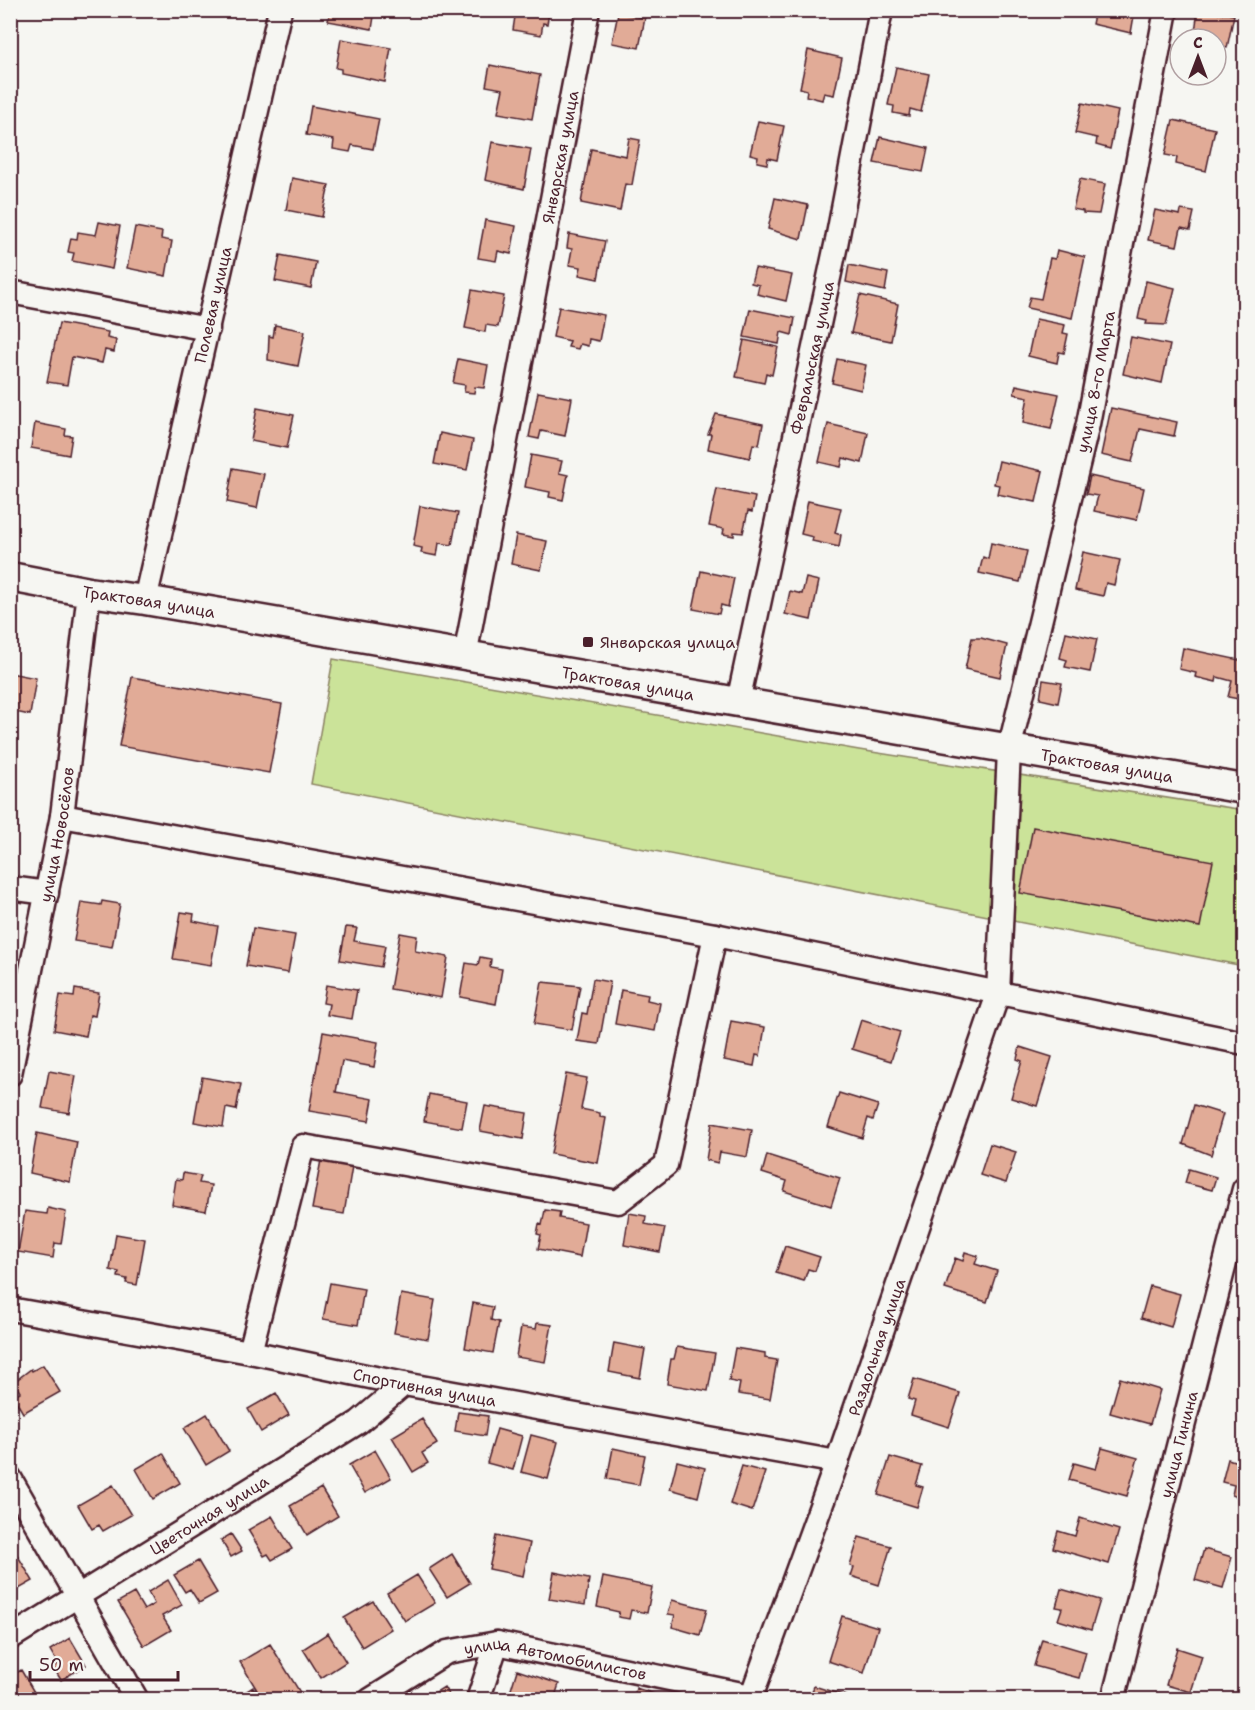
<svg xmlns="http://www.w3.org/2000/svg" width="1255" height="1710" viewBox="0 0 1255 1710" font-family="'Shantell Sans',sans-serif">
  <style>
    .green { fill: #cbe399; stroke: #8a8162; stroke-width: 1.5 }
    .building { fill: #e1ab97; stroke: #4a1f2b; stroke-width: 1.5 }
    .lines { fill: none; stroke-linecap: round; stroke-linejoin: round }
    .minor-casing { stroke: #4a1f2b; stroke-width: 27 }
    .major-casing { stroke: #4a1f2b; stroke-width: 33 }
    .minor { stroke: #f6f6f2; stroke-width: 22 }
    .major { stroke: #f6f6f2; stroke-width: 28 }
    .poi-dot { fill: #4a1f2b; stroke: #f6f6f2; stroke-width: 2 }
    .labels { text-anchor: middle; dominant-baseline: central; stroke-width: 5; stroke-linejoin: round; paint-order: stroke }
    .street-label { font-size: 16px; fill: #4a1f2b; stroke: #f6f6f2 }
    .poi-label { font-size: 16px; fill: #4a1f2b; stroke: #f6f6f2; text-anchor: start }
  </style>
  <rect width="100%" height="100%" fill="#f6f6f2"/>
  <filter id="ink" filterUnits="userSpaceOnUse"><feTurbulence type="fractalNoise" baseFrequency=".0167" numOctaves="2"/><feDisplacementMap in="SourceGraphic" scale="12" xChannelSelector="R" yChannelSelector="G"/><feConvolveMatrix kernelMatrix="1 2 1 2 8 2 1 2 1" color-interpolation-filters="sRGB"/></filter>
  <g filter="url(#ink)">
    <path class="green" d="M 333,659 L 859,750 L 1244,810 L 1244,966 L 311,784 Z"/>
    <path class="building" d="M 330,10 L 375,10 L 372,29 L 328,21 Z
      M 516,10 L 549,12 L 547,24 L 543,23 L 541,35 L 513,30 Z
      M 1095,10 L 1135,10 L 1131,33 L 1092,24 Z
      M 1198,10 L 1234,15 L 1227,48 L 1216,46 L 1216,39 L 1194,39 Z
      M 618,13 L 645,18 L 639,48 L 612,43 Z
      M 341,39 L 391,48 L 385,82 L 341,73 L 341,69 L 336,68 Z
      M 808,50 L 842,58 L 834,95 L 824,93 L 822,100 L 806,96 L 807,90 L 800,88 Z
      M 490,65 L 540,75 L 532,119 L 498,113 L 503,89 L 486,86 Z
      M 896,67 L 929,74 L 921,112 L 910,109 L 909,116 L 893,113 L 894,106 L 888,105 Z
      M 1082,103 L 1118,111 L 1110,149 L 1096,145 L 1097,138 L 1075,133 Z
      M 311,106 L 379,119 L 373,149 L 352,145 L 350,152 L 333,149 L 334,140 L 306,135 Z
      M 1173,120 L 1215,129 L 1206,171 L 1176,164 L 1177,157 L 1165,155 Z
      M 758,121 L 784,126 L 777,160 L 768,158 L 767,164 L 757,162 L 758,156 L 750,154 Z
      M 880,137 L 928,148 L 923,172 L 874,163 Z
      M 629,138 L 640,140 L 632,185 L 625,184 L 620,211 L 581,203 L 591,149 L 626,156 Z
      M 492,142 L 531,149 L 524,189 L 485,180 Z
      M 292,178 L 329,185 L 322,217 L 286,210 Z
      M 1080,179 L 1105,184 L 1099,214 L 1083,213 L 1083,211 L 1073,209 Z
      M 775,198 L 808,205 L 801,239 L 768,229 Z
      M 1155,210 L 1180,215 L 1181,210 L 1194,212 L 1190,230 L 1181,228 L 1177,246 L 1148,240 Z
      M 485,220 L 516,226 L 511,254 L 498,251 L 496,261 L 478,258 Z
      M 99,222 L 120,226 L 112,269 L 72,261 L 74,253 L 68,252 L 71,238 L 77,239 L 78,232 L 96,235 Z
      M 135,227 L 162,232 L 161,239 L 172,241 L 166,276 L 127,268 Z
      M 569,234 L 605,241 L 598,279 L 579,275 L 581,267 L 569,265 L 572,249 L 567,248 Z
      M 1057,250 L 1085,257 L 1072,318 L 1027,308 L 1030,297 L 1041,299 L 1050,258 L 1055,259 Z
      M 280,255 L 316,262 L 311,288 L 275,281 Z
      M 849,265 L 888,273 L 885,291 L 846,282 Z
      M 755,268 L 792,275 L 786,301 L 757,294 L 759,285 L 751,283 Z
      M 1146,281 L 1175,288 L 1166,325 L 1146,324 L 1147,321 L 1138,319 Z
      M 472,290 L 504,296 L 498,327 L 486,325 L 485,332 L 465,328 Z
      M 860,295 L 898,304 L 891,341 L 851,333 Z
      M 559,307 L 604,315 L 599,341 L 589,339 L 588,346 L 580,344 L 578,349 L 568,347 L 570,341 L 553,337 Z
      M 750,309 L 795,318 L 792,335 L 781,332 L 779,344 L 744,337 Z
      M 1036,319 L 1065,325 L 1063,333 L 1068,334 L 1064,353 L 1059,352 L 1057,363 L 1028,356 Z
      M 59,323 L 108,332 L 107,338 L 116,340 L 114,352 L 105,350 L 102,363 L 72,357 L 67,385 L 47,382 Z
      M 275,325 L 305,331 L 298,366 L 268,360 L 269,336 L 273,337 Z
      M 1131,337 L 1170,345 L 1162,383 L 1123,374 Z
      M 744,340 L 778,347 L 772,375 L 766,373 L 764,383 L 736,377 Z
      M 458,359 L 488,365 L 484,388 L 475,387 L 474,393 L 464,392 L 465,385 L 453,383 Z
      M 837,359 L 866,365 L 861,390 L 832,383 Z
      M 1016,385 L 1059,394 L 1051,429 L 1023,423 L 1028,397 L 1014,394 Z
      M 538,392 L 572,398 L 565,436 L 541,431 L 539,439 L 529,437 Z
      M 257,408 L 294,415 L 287,448 L 251,441 Z
      M 1111,408 L 1177,422 L 1174,436 L 1140,429 L 1132,462 L 1101,455 Z
      M 716,414 L 763,424 L 759,445 L 753,444 L 750,458 L 708,449 L 711,434 L 708,434 Z
      M 35,423 L 66,429 L 65,435 L 72,436 L 69,455 L 31,448 Z
      M 828,424 L 868,433 L 862,463 L 843,458 L 841,467 L 819,462 Z
      M 440,433 L 473,440 L 467,470 L 434,464 Z
      M 531,455 L 562,461 L 559,473 L 568,475 L 563,500 L 549,497 L 550,492 L 525,487 Z
      M 999,461 L 1043,471 L 1036,502 L 997,494 L 999,485 L 994,484 Z
      M 233,468 L 264,474 L 257,508 L 227,502 Z
      M 1090,476 L 1144,488 L 1137,520 L 1094,511 L 1098,496 L 1086,494 Z
      M 717,489 L 755,497 L 752,512 L 748,511 L 743,533 L 734,532 L 734,536 L 723,534 L 724,529 L 709,526 Z
      M 808,501 L 841,508 L 835,533 L 841,535 L 839,547 L 812,541 L 813,537 L 801,534 Z
      M 420,506 L 458,513 L 452,545 L 439,543 L 437,556 L 421,553 L 422,548 L 413,546 Z
      M 516,535 L 547,541 L 541,570 L 511,564 Z
      M 991,543 L 1027,551 L 1020,582 L 979,573 L 983,557 L 988,559 Z
      M 1083,552 L 1120,560 L 1114,585 L 1106,583 L 1103,596 L 1075,590 Z
      M 701,571 L 734,578 L 728,607 L 721,605 L 719,614 L 693,609 Z
      M 806,578 L 819,581 L 811,620 L 785,614 L 790,591 L 802,594 Z
      M 1066,632 L 1097,639 L 1090,672 L 1065,667 L 1067,660 L 1060,658 Z
      M 972,638 L 981,638 L 1007,645 L 1000,677 L 965,669 Z
      M 1183,648 L 1244,661 L 1244,700 L 1228,697 L 1232,681 L 1217,677 L 1216,682 L 1195,677 L 1196,673 L 1179,669 Z
      M 10,673 L 36,678 L 30,715 L 10,711 Z
      M 132,677 L 282,704 L 269,773 L 119,746 Z
      M 1043,680 L 1062,683 L 1058,703 L 1040,699 Z
      M 1033,827 L 1213,861 L 1200,927 L 1020,893 Z
      M 102,901 L 120,904 L 112,947 L 74,941 L 81,902 L 101,905 Z
      M 181,912 L 194,914 L 193,921 L 218,926 L 211,965 L 173,959 Z
      M 346,927 L 357,928 L 354,941 L 385,946 L 381,967 L 340,960 Z
      M 253,928 L 295,935 L 288,973 L 246,966 Z
      M 400,933 L 417,936 L 415,951 L 448,957 L 441,998 L 390,989 Z
      M 480,957 L 491,959 L 490,967 L 502,969 L 496,1004 L 460,997 L 466,963 L 478,965 Z
      M 593,979 L 610,982 L 599,1044 L 577,1041 L 582,1013 L 587,1014 Z
      M 542,982 L 580,986 L 572,1030 L 534,1024 Z
      M 326,985 L 357,990 L 352,1019 L 327,1015 L 329,1004 L 323,1003 Z
      M 75,989 L 99,993 L 95,1016 L 90,1015 L 86,1036 L 54,1030 L 60,995 L 74,997 Z
      M 621,990 L 648,995 L 647,1000 L 660,1003 L 655,1031 L 615,1024 Z
      M 861,1020 L 900,1032 L 891,1061 L 852,1049 Z
      M 731,1021 L 765,1027 L 760,1056 L 756,1055 L 754,1066 L 724,1060 Z
      M 323,1032 L 378,1042 L 374,1067 L 342,1061 L 336,1092 L 373,1099 L 369,1121 L 309,1111 Z
      M 1020,1047 L 1052,1057 L 1037,1106 L 1011,1098 L 1022,1061 L 1017,1059 Z
      M 49,1071 L 76,1076 L 69,1113 L 42,1108 Z
      M 566,1074 L 587,1078 L 581,1109 L 600,1113 L 600,1117 L 606,1118 L 598,1163 L 551,1154 Z
      M 202,1077 L 241,1084 L 236,1110 L 226,1108 L 223,1127 L 194,1122 Z
      M 839,1093 L 878,1105 L 873,1120 L 868,1118 L 862,1138 L 828,1127 Z
      M 429,1094 L 467,1101 L 462,1128 L 424,1121 Z
      M 1194,1105 L 1223,1114 L 1211,1155 L 1183,1144 Z
      M 485,1106 L 527,1113 L 523,1139 L 480,1131 Z
      M 712,1123 L 752,1130 L 747,1157 L 720,1152 L 718,1163 L 706,1160 Z
      M 37,1133 L 77,1142 L 70,1182 L 30,1173 Z
      M 990,1144 L 1016,1152 L 1006,1183 L 980,1175 Z
      M 767,1155 L 840,1178 L 831,1206 L 784,1191 L 787,1181 L 762,1173 Z
      M 321,1160 L 352,1166 L 344,1214 L 312,1209 Z
      M 1189,1169 L 1216,1177 L 1212,1190 L 1185,1183 Z
      M 183,1173 L 201,1176 L 199,1183 L 211,1185 L 206,1211 L 172,1205 L 176,1179 L 182,1180 Z
      M 48,1208 L 66,1212 L 61,1244 L 55,1243 L 53,1258 L 18,1252 L 25,1211 L 47,1214 Z
      M 545,1210 L 560,1212 L 559,1218 L 586,1223 L 580,1257 L 538,1249 L 541,1235 L 537,1234 L 539,1224 L 542,1225 Z
      M 629,1213 L 646,1216 L 645,1224 L 665,1228 L 660,1252 L 624,1245 Z
      M 116,1234 L 145,1239 L 137,1285 L 126,1283 L 127,1279 L 118,1277 L 119,1272 L 110,1270 Z
      M 785,1246 L 820,1257 L 815,1271 L 808,1269 L 804,1281 L 776,1273 Z
      M 965,1252 L 978,1256 L 975,1264 L 997,1271 L 987,1302 L 945,1289 L 955,1258 L 963,1261 Z
      M 330,1283 L 364,1289 L 358,1325 L 323,1319 Z
      M 1150,1286 L 1180,1294 L 1171,1327 L 1141,1318 Z
      M 401,1294 L 435,1300 L 428,1339 L 394,1333 Z
      M 473,1303 L 493,1307 L 491,1320 L 499,1322 L 493,1353 L 465,1348 Z
      M 537,1323 L 552,1325 L 545,1362 L 516,1357 L 521,1327 L 536,1329 Z
      M 614,1343 L 645,1349 L 640,1378 L 609,1372 Z
      M 677,1347 L 715,1353 L 708,1391 L 667,1384 L 671,1359 L 674,1359 Z
      M 735,1348 L 765,1353 L 765,1358 L 777,1360 L 770,1399 L 738,1394 L 740,1383 L 729,1381 Z
      M 43,1365 L 60,1392 L 23,1413 L 13,1396 L 20,1392 L 14,1382 L 31,1369 L 32,1371 Z
      M 1120,1378 L 1160,1390 L 1150,1424 L 1110,1413 Z
      M 914,1379 L 960,1393 L 949,1427 L 911,1415 L 915,1401 L 908,1399 Z
      M 276,1393 L 289,1415 L 261,1432 L 248,1409 Z
      M 458,1412 L 488,1416 L 485,1436 L 455,1431 Z
      M 207,1414 L 229,1451 L 206,1465 L 184,1428 Z
      M 422,1419 L 437,1444 L 422,1453 L 428,1463 L 413,1472 L 392,1437 Z
      M 497,1429 L 522,1436 L 513,1470 L 487,1463 Z
      M 531,1435 L 558,1442 L 548,1479 L 521,1472 Z
      M 613,1448 L 645,1455 L 639,1485 L 607,1479 Z
      M 1102,1448 L 1138,1458 L 1127,1496 L 1069,1480 L 1074,1463 L 1096,1469 Z
      M 375,1450 L 391,1478 L 365,1493 L 349,1465 Z
      M 163,1453 L 180,1483 L 153,1499 L 136,1469 Z
      M 890,1457 L 922,1466 L 916,1485 L 923,1487 L 917,1507 L 878,1495 Z
      M 1228,1459 L 1244,1464 L 1244,1499 L 1232,1495 L 1234,1485 L 1222,1482 Z
      M 677,1461 L 705,1468 L 698,1497 L 670,1489 Z
      M 742,1466 L 765,1472 L 752,1511 L 730,1504 Z
      M 113,1485 L 131,1515 L 103,1531 L 99,1525 L 92,1529 L 78,1505 Z
      M 321,1488 L 338,1516 L 307,1535 L 290,1506 Z
      M 272,1516 L 292,1549 L 272,1560 L 268,1554 L 264,1556 L 248,1530 Z
      M 1080,1518 L 1119,1530 L 1109,1564 L 1053,1548 L 1058,1531 L 1075,1536 Z
      M 231,1534 L 242,1551 L 231,1557 L 221,1540 Z
      M 496,1536 L 530,1543 L 523,1576 L 489,1569 Z
      M 859,1537 L 891,1546 L 879,1585 L 851,1576 L 854,1567 L 850,1566 Z
      M 10,1543 L 33,1581 L 10,1594 Z
      M 1204,1549 L 1232,1557 L 1223,1588 L 1195,1580 Z
      M 452,1554 L 470,1583 L 447,1597 L 429,1569 Z
      M 198,1561 L 217,1593 L 199,1603 L 190,1589 L 185,1592 L 174,1575 Z
      M 554,1572 L 589,1579 L 585,1605 L 549,1599 Z
      M 417,1575 L 435,1603 L 405,1621 L 387,1593 Z
      M 603,1577 L 652,1587 L 647,1613 L 631,1610 L 629,1619 L 618,1617 L 619,1612 L 597,1607 Z
      M 168,1580 L 182,1605 L 162,1616 L 171,1630 L 144,1646 L 118,1602 L 134,1593 L 144,1610 L 154,1604 L 148,1592 Z
      M 1061,1589 L 1100,1600 L 1091,1630 L 1058,1620 L 1062,1608 L 1056,1607 Z
      M 672,1600 L 707,1609 L 700,1635 L 672,1627 L 675,1615 L 668,1614 Z
      M 373,1601 L 391,1629 L 362,1647 L 344,1618 Z
      M 842,1616 L 878,1627 L 864,1673 L 828,1661 Z
      M 328,1633 L 346,1662 L 321,1678 L 303,1649 Z
      M 70,1638 L 86,1665 L 61,1680 L 53,1667 L 58,1664 L 50,1650 Z
      M 1042,1639 L 1086,1652 L 1079,1678 L 1034,1666 Z
      M 270,1644 L 301,1694 L 293,1700 L 263,1700 L 240,1662 Z
      M 1177,1648 L 1202,1656 L 1191,1692 L 1166,1685 Z
      M 21,1670 L 38,1699 L 38,1700 L 10,1700 L 10,1677 Z
      M 517,1670 L 559,1684 L 554,1700 L 521,1700 L 509,1696 Z
      M 814,1686 L 849,1697 L 848,1700 L 797,1700 L 799,1695 L 810,1698 Z
      M 253,1687 L 261,1700 L 233,1700 L 247,1691 Z
      M 444,1687 L 452,1700 L 426,1700 L 425,1699 Z
      M 636,1688 L 673,1700 L 633,1700 Z"/>
    <g class="lines">
      <defs>
        <g id="minor">
          <path d="M 10,292 L 208,329"/>
          <path id="s1" d="M 145,600 L 280,10"/>
          <path id="s2" d="M 465,656 L 588,10"/>
          <path id="s3" d="M 738,702 L 836,245 L 881,10"/>
          <path d="M 62,816 L 715,935 L 1244,1043"/>
          <path d="M 10,888 L 47,893"/>
          <path id="s4" d="M 10,1074 L 62,816 L 89,592"/>
          <path id="s5" d="M 10,1309 L 250,1352 L 404,1384 L 837,1462"/>
          <path d="M 250,1352 L 303,1146 L 618,1202 L 666,1165 L 715,935"/>
          <path d="M 10,1478 L 137,1700"/>
          <path id="s6" d="M 10,1638 L 359,1422 L 404,1384"/>
          <path id="s7" d="M 370,1700 L 447,1652 L 497,1643 L 751,1696"/>
          <path d="M 478,1700 L 497,1643"/>
          <path id="s8" d="M 750,1700 L 837,1462 L 998,994 L 1009,750 L 1088,424 L 1166,10"/>
          <path id="s9" d="M 1113,1700 L 1244,1189"/>
        </g>
        <g id="major">
          <path id="s10" d="M 10,577 L 89,592 L 145,600 L 1244,789"/>
        </g>
      </defs>
      <use href="#minor" class="minor-casing"/>
      <use href="#major" class="major-casing"/>
      <use href="#minor" class="minor"/>
      <use href="#major" class="major"/>
    </g>
  </g>
  <rect class="poi-dot" x="582" y="636" width="12" height="12" rx="3"/>
  <g class="labels">
    <g class="street-label">
      <text stroke="none"><textPath href="#s2" startOffset="508">Январская улица</textPath></text>
      <text stroke="none"><textPath href="#s1" startOffset="303">Полевая улица</textPath></text>
      <text stroke="none"><textPath href="#s3" startOffset="352">Февральская улица</textPath></text>
      <text stroke="none"><textPath href="#s8" startOffset="1371">улица 8-го Марта</textPath></text>
      <text stroke="none"><textPath href="#s10" startOffset="141">Трактовая улица</textPath></text>
      <text stroke="none"><textPath href="#s10" startOffset="627">Трактовая улица</textPath></text>
      <text stroke="none"><textPath href="#s10" startOffset="1113">Трактовая улица</textPath></text>
      <text stroke="none"><textPath href="#s4" startOffset="244">улица Новосёлов</textPath></text>
      <text stroke="none"><textPath href="#s8" startOffset="375">Раздольная улица</textPath></text>
      <text stroke="none"><textPath href="#s5" startOffset="422">Спортивная улица</textPath></text>
      <text stroke="none"><textPath href="#s9" startOffset="264">улица Гинина</textPath></text>
      <text stroke="none"><textPath href="#s6" startOffset="234">Цветочная улица</textPath></text>
      <text stroke="none"><textPath href="#s7" startOffset="201">улица Автомобилистов</textPath></text>
    </g>
    <g class="poi-label">
      <text x="600" y="642">Январская улица</text>
    </g>
  </g>
  <rect width="1255" height="1710" fill="none" stroke="#f6f6f2" stroke-width="36"/>
  <rect x="18" y="18" width="1219" height="1674" fill="none" stroke="#4a1f2b" stroke-width="2" filter="url(#ink)"/>
  <g transform="translate(1198 57)"><circle r="28" fill="#f6f6f2" stroke="#b1a0a2" stroke-width="1.5"/>
  <path d="M0-4.5L10 22L0 15L-10 22Z" fill="#4a1f2b"/>
  <text y="-9" font-size="16" font-weight="bold" text-anchor="middle" fill="#4a1f2b">С</text>
  </g>
  <path d="M30 1671v9h148v-9" fill="none" stroke="#4a1f2b" stroke-width="3"/>
  <text x="39" y="1671" font-size="18" fill="#4a1f2b" stroke="#f6f6f2" stroke-width="4.5" paint-order="stroke">50 m</text>
</svg>
